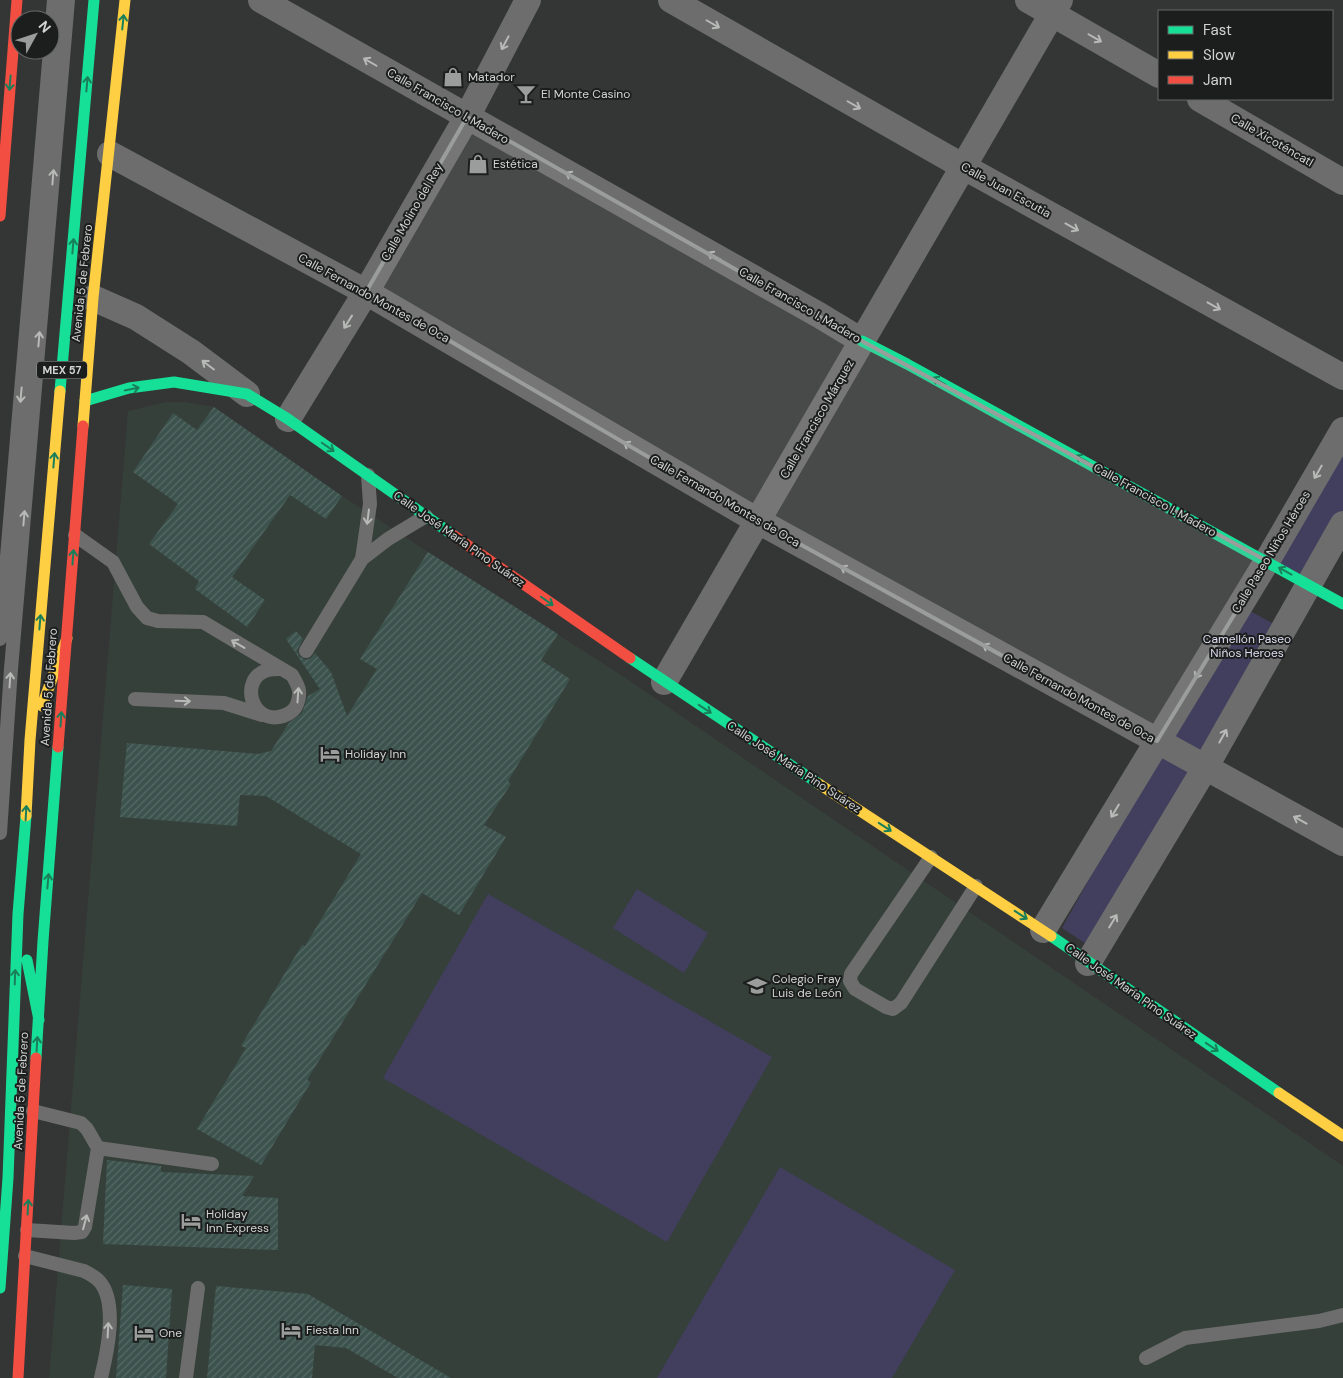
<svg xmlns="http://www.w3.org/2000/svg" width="1343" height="1378" viewBox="0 0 1343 1378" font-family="'DM Sans',sans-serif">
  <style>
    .built { fill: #36403b }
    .green { fill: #423e5e }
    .building { fill: url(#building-hatch) }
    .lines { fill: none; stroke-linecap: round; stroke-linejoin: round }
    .lane { stroke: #6c6d6c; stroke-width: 14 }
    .street { stroke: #6c6d6c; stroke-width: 26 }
    .fast { stroke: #16e098; stroke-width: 11 }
    .slow { stroke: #ffcf43; stroke-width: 11 }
    .jam { stroke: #f24e42; stroke-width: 11 }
    .oneway { stroke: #197f5a }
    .oneway2 { stroke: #b8bab8 }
    .marked { fill: #9a9d9b; fill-opacity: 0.2; stroke: #9a9d9b; stroke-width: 4; stroke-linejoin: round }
    .labels { text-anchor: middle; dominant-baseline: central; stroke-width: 4; stroke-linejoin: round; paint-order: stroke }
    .shield { fill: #1c1e1d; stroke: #9b9d9c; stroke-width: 1 }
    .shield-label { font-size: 11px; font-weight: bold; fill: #d1d4d2 }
    .poi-label { font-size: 12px; fill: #d1d4d2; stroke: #1c1e1d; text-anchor: start }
    .street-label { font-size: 12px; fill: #d1d4d2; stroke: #1c1e1d }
    .park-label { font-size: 12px; fill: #dfddf1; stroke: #1c1e1d }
  </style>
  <defs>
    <pattern id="building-hatch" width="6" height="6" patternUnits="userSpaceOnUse" patternTransform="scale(1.25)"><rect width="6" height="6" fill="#3c524d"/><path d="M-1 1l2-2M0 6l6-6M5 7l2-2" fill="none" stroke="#576a66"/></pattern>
  </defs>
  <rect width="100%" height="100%" fill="#343635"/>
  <path class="built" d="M 166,402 L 185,402 L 214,407 L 342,496 L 428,552 L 618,673 L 1343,1166 L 1343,1378 L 49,1378 L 128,411 Z"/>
  <path class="green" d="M 1343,430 L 1343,524 L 1309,584 L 1267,561 Z
    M 1241,606 L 1274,624 L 1100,953 L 1062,928 Z
    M 637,889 L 708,933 L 684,973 L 613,928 Z
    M 488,894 L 772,1057 L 667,1242 L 383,1078 Z
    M 780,1167 L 955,1270 L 892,1378 L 657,1378 Z"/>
  <path class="building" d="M 214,407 L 342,496 L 326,519 L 290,495 L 232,577 L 265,600 L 247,627 L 195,589 L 199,581 L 149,544 L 178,504 L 133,472 L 173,413 L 197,430 Z
    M 428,552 L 558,634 L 541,660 L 570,679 L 508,781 L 511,784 L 484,825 L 506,837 L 459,915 L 422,893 L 307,1080 L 311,1082 L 261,1165 L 197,1129 L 246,1048 L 241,1046 L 302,945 L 305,946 L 361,854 L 266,796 L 240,795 L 237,826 L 120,817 L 127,743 L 258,754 L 271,751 L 289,723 L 302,713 L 308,696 L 320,689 L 286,639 L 296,631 L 303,639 L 297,650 L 299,656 L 306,660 L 311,658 L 315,653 L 331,672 L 347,716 L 377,669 L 360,659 Z
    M 107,1160 L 161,1166 L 161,1172 L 254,1176 L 242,1196 L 278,1198 L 278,1250 L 103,1244 Z
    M 123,1285 L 172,1289 L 166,1378 L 116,1378 Z
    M 216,1286 L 308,1294 L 451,1378 L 398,1378 L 346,1348 L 315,1345 L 312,1378 L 207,1378 Z"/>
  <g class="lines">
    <path class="lane" d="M 50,48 L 54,0
      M 75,535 L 113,562 L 137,607 L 147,618 L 158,621 L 203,622 L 292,675 C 298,685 302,692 297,704 C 295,710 289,714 283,716 C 251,726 238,678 268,670 C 272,669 276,669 280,669
      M 362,559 L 370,504 L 368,475
      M 0,639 L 50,50
      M 306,651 L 362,559 L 388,539 L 426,516
      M 135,699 L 224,703 L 262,715
      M 0,833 L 11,669 L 68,0
      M 931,857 L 851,974 L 850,981 L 855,989 L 886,1007 L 893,1009 L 901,1003 L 976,886
      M 98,1148 L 212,1164
      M 27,1230 L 74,1233 L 82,1232 L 85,1227 L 98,1148 L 87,1129 L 81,1123 L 33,1111
      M 25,1256 L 84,1271 C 90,1274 96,1277 100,1282 C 118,1304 107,1353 101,1378
      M 1146,1358 L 1185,1338 L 1319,1321 L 1343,1315
      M 186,1378 L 198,1288"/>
    <path class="street" d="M 261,0 L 819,315 L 862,341
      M 671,0 L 964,167 L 1343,377
      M 1028,0 L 1159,75
      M 1200,99 L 1343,182
      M 110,154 L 366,292 L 758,521 L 1343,843
      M 93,298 L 136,317 L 191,352 L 247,394
      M 288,419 L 366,292 L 467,117 L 528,0
      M 664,682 L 1060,0
      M 1043,930 L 1267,561 L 1343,430
      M 1088,963 L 1205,768 L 1343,524"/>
    <path class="fast" d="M 862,341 L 907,364 L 1343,604
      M 60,391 L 94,0
      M 85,401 L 129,388 L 174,382 L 247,394 L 288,419 L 453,535
      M 630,658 L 819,784
      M 1051,936 L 1279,1093
      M 27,960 L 39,1020
      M 36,1058 L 43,941 L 58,747
      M 0,1288 L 8,1178 L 18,914 L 26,816"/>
    <path class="slow" d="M 83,426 L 93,298 L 125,0
      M 42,706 L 67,638
      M 819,784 L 1051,936
      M 26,816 L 30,740 L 60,391
      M 1279,1093 L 1343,1136"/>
    <path class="jam" d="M 0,216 L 17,0
      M 453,535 L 630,658
      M 58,747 L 83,426
      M 18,1378 L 36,1058"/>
  </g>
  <defs><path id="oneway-shaft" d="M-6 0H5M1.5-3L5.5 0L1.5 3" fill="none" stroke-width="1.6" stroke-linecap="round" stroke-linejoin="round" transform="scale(1.25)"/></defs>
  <g class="oneway">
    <use href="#oneway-shaft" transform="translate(123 22) rotate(-84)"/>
    <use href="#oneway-shaft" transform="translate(10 83) rotate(95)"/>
    <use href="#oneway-shaft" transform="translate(87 84) rotate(-85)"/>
    <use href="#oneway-shaft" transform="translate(73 246) rotate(-85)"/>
    <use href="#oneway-shaft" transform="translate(939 381) rotate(-151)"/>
    <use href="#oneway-shaft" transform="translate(132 389) rotate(-11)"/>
    <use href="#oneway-shaft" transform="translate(328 447) rotate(35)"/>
    <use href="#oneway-shaft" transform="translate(1082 459) rotate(-151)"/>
    <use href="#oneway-shaft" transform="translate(54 460) rotate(-85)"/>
    <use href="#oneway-shaft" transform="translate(73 557) rotate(-86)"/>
    <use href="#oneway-shaft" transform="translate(1285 571) rotate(-151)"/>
    <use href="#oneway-shaft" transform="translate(547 601) rotate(35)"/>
    <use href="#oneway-shaft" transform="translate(40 622) rotate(-85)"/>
    <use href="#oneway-shaft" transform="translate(705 709) rotate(33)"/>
    <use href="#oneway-shaft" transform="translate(61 719) rotate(-86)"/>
    <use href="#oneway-shaft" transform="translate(26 813) rotate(-87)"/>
    <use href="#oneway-shaft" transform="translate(885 827) rotate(33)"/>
    <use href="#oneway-shaft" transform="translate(48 881) rotate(-85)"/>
    <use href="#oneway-shaft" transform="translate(1021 915) rotate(33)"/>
    <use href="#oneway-shaft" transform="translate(15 977) rotate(-88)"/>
    <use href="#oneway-shaft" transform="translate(37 1044) rotate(-87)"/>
    <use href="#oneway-shaft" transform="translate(1212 1047) rotate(34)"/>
    <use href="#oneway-shaft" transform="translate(28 1207) rotate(-87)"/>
  </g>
  <g class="oneway2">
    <use href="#oneway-shaft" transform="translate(713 24) rotate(30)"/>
    <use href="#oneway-shaft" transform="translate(1095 38) rotate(30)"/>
    <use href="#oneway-shaft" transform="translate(505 43) rotate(118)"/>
    <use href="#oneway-shaft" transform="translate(370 62) rotate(-150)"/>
    <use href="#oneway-shaft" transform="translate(854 105) rotate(30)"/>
    <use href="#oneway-shaft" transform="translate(572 176) rotate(-151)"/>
    <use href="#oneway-shaft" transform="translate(53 177) rotate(-85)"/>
    <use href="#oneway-shaft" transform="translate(1072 227) rotate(29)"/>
    <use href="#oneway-shaft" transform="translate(714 256) rotate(-151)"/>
    <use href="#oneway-shaft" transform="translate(1214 306) rotate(29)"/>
    <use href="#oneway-shaft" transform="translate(348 322) rotate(122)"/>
    <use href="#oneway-shaft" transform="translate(39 339) rotate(-85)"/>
    <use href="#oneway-shaft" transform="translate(208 365) rotate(-143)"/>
    <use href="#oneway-shaft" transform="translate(21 395) rotate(95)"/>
    <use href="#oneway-shaft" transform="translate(630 446) rotate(-150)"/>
    <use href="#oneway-shaft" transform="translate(1318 472) rotate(120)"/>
    <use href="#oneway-shaft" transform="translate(368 517) rotate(97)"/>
    <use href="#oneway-shaft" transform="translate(24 518) rotate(-85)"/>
    <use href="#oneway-shaft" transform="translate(847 570) rotate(-151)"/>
    <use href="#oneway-shaft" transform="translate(238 644) rotate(-149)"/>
    <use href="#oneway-shaft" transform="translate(989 648) rotate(-151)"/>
    <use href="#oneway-shaft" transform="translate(1199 672) rotate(121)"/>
    <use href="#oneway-shaft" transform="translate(10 680) rotate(-86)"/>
    <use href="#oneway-shaft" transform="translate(298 695) rotate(-86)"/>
    <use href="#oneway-shaft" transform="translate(183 701) rotate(2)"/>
    <use href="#oneway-shaft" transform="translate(1223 736) rotate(-61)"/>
    <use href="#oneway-shaft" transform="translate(1115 811) rotate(121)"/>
    <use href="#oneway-shaft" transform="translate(1300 820) rotate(-151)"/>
    <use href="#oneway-shaft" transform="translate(1113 921) rotate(-59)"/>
    <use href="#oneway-shaft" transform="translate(85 1222) rotate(-75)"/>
    <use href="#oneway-shaft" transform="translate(108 1330) rotate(-87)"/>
  </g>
  <path class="marked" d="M 467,117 L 862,341 L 1267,561 L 1157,741 L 758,521 L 366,292 Z"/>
  <defs>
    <symbol id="shop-bare" viewBox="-9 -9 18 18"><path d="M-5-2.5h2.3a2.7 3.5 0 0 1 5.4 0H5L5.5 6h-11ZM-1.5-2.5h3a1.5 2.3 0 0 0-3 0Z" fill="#9a9d9b" stroke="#1c1e1d" stroke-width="2.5" paint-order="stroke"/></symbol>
    <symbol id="bar-bare" viewBox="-9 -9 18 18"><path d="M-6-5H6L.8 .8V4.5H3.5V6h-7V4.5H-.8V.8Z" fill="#9a9d9b" stroke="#1c1e1d" stroke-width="2.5" paint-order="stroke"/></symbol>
    <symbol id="hotel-bare" viewBox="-9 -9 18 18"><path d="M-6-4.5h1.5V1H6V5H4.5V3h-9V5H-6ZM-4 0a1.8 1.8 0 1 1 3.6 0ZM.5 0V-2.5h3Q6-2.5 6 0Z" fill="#9a9d9b" stroke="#1c1e1d" stroke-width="2.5" paint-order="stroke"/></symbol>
    <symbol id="school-bare" viewBox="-9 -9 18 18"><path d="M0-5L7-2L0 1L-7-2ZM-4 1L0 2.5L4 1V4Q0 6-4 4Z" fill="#9a9d9b" stroke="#1c1e1d" stroke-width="2.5" paint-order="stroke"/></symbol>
  </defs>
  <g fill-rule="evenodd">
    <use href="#shop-bare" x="439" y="63" width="28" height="28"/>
    <use href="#bar-bare" x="512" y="80" width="28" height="28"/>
    <use href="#shop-bare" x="464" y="150" width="28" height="28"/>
    <use href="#hotel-bare" x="316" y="740" width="28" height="28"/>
    <use href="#school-bare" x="743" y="972" width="28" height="28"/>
    <use href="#hotel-bare" x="177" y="1207" width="28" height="28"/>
    <use href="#hotel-bare" x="277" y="1316" width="28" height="28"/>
    <use href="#hotel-bare" x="130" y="1319" width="28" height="28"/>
  </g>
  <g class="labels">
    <rect class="shield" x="37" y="361.5" width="50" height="17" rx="4"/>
    <g class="shield-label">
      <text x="62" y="370">MEX 57</text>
    </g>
    <g class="poi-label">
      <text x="468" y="77">Matador</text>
      <text x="541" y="94">El Monte Casino</text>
      <text x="493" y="164">Estética</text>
      <text x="345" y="754">Holiday Inn</text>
      <text x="772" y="979">Colegio Fray<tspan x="772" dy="14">Luis de León</tspan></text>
      <text x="206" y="1214">Holiday<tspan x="206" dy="14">Inn Express</tspan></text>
      <text x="306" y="1330">Fiesta Inn</text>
      <text x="159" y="1333">One</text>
    </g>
    <g class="street-label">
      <text transform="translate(448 106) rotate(30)">Calle Francisco I. Madero</text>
      <text transform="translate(1272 140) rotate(30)">Calle Xicoténcatl</text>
      <text transform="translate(1006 190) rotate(29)">Calle Juan Escutia</text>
      <text transform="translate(412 212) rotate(-60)">Calle Molino del Rey</text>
      <text transform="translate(82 283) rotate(-84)">Avenida 5 de Febrero</text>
      <text transform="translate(374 298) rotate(29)">Calle Fernando Montes de Oca</text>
      <text transform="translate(800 305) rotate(30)">Calle Francisco I. Madero</text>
      <text transform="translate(817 419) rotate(-60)">Calle Francisco Márquez</text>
      <text transform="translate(1155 500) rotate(29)">Calle Francisco I. Madero</text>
      <text transform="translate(725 501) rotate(30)">Calle Fernando Montes de Oca</text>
      <text transform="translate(459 539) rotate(35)">Calle José María Pino Suárez</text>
      <text transform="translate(1271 552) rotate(-59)">Calle Paseo Niños Héroes</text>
      <text transform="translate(49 687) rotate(-86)">Avenida 5 de Febrero</text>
      <text transform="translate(1079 698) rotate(29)">Calle Fernando Montes de Oca</text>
      <text transform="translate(794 767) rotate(33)">Calle José María Pino Suárez</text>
      <text transform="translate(1131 991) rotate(35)">Calle José María Pino Suárez</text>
      <text transform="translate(21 1091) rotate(-87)">Avenida 5 de Febrero</text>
    </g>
    <g class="park-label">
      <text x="1247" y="639">Camellón Paseo<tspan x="1247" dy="14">Niños Heroes</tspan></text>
    </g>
  </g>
  <rect x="1158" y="10" width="175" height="90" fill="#1c1e1d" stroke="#646765"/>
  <rect x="1168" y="26" width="25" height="8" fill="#16e098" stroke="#646765"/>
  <text x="1203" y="35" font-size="15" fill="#d1d4d2">Fast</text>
  <rect x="1168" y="51" width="25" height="8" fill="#ffcf43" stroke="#646765"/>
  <text x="1203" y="60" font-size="15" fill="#d1d4d2">Slow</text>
  <rect x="1168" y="76" width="25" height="8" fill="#f24e42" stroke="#646765"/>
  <text x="1203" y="85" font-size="15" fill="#d1d4d2">Jam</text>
  <g transform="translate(35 35) rotate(50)"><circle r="24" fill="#1c1e1d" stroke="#646765"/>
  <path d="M0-4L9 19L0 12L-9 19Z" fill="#9a9d9b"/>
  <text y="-8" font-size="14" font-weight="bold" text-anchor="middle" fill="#d1d4d2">N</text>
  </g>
</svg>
